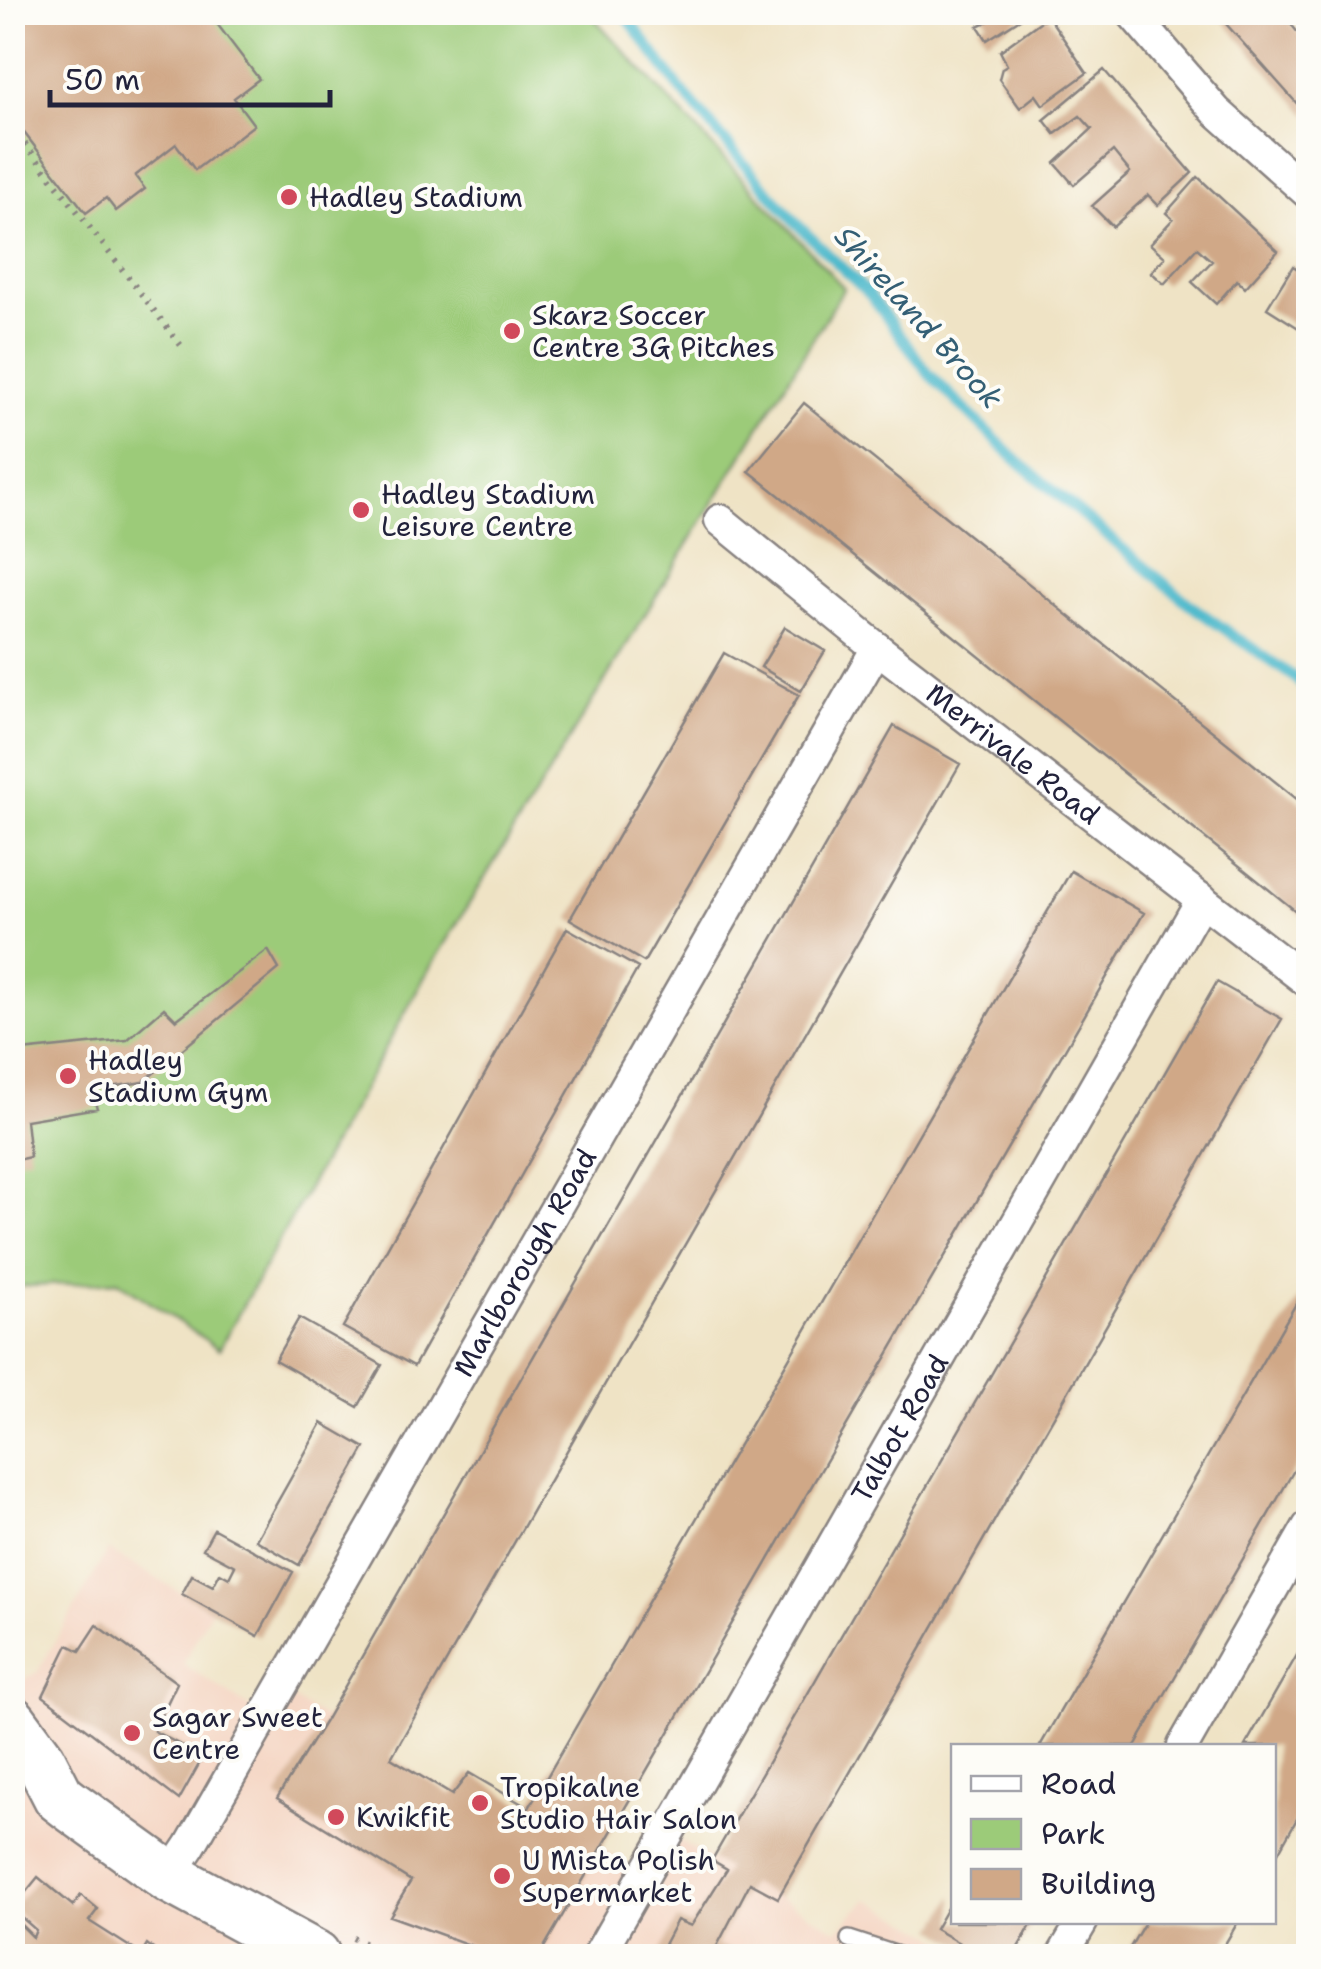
<svg xmlns="http://www.w3.org/2000/svg" width="1321" height="1969" viewBox="0 0 1321 1969" font-family="'Shantell Sans',sans-serif">
  <style>
    .built { fill: #f4d3c0 }
    .green { fill: #9ccb79; stroke: #5f765a; stroke-width: 2.5 }
    .lines { fill: none; stroke-linecap: round; stroke-linejoin: round }
    .stream { stroke: #50bacc; stroke-width: 11 }
    .building { fill: #d0a887 }
    .lane-casing { stroke: #888280; stroke-width: 20 }
    .street-casing { stroke: #888280; stroke-width: 35 }
    .primary-casing { stroke: #888280; stroke-width: 55 }
    .path { stroke: #888280; stroke-width: 6; stroke-dasharray: 2.5 8; stroke-linecap: butt }
    .lane { stroke: #fff; stroke-width: 15 }
    .street { stroke: #fff; stroke-width: 30 }
    .primary { stroke: #fff; stroke-width: 50 }
    .poi-dot { fill: #d1495b; stroke: #fdfcf7; stroke-width: 4 }
    .labels { text-anchor: middle; dominant-baseline: central; stroke-width: 8; stroke-linejoin: round; paint-order: stroke }
    .poi-label { font-size: 28px; fill: #22223b; stroke: #fdfcf7; text-anchor: start }
    .street-label { font-size: 28px; fill: #22223b; stroke: #fdfcf7 }
    .water-label { font-size: 30px; font-style: italic; fill: #345f75; stroke: #fdfcf7 }
  </style>
  <rect width="100%" height="100%" fill="#fdfcf7"/>
  <filter id="ink" filterUnits="userSpaceOnUse"><feTurbulence type="fractalNoise" baseFrequency=".01" numOctaves="2"/><feDisplacementMap in="SourceGraphic" scale="20" xChannelSelector="R" yChannelSelector="G"/><feConvolveMatrix kernelMatrix="1 2 1 2 8 2 1 2 1" color-interpolation-filters="sRGB"/></filter>
  <filter id="wash" filterUnits="userSpaceOnUse"><feTurbulence type="fractalNoise" baseFrequency=".0048" numOctaves="4" result="noise"/><feDisplacementMap in="SourceGraphic" scale="40" xChannelSelector="R" yChannelSelector="G"/><feGaussianBlur stdDeviation="2.25" result="paint"/><feColorMatrix in="noise" values="0 0 0 0 0 0 0 0 0 0 0 0 0 0 0 0 0 1.4 0 .05"/><feComposite in="paint" operator="in"/></filter>
  <g filter="url(#wash)">
    <rect width="100%" height="100%" fill="#efe3c5"/>
    <path class="built" d="M 108,1550 L 211,1610 L 183,1664 L 264,1717 L 279,1691 L 452,1794 L 469,1773 L 644,1874 L 668,1834 L 837,1930 L 868,1899 L 972,1956 L 13,1956 L 12,1684 L 37,1673 Z"/>
    <path class="green" d="M 13,13 L 589,13 L 844,288 L 428,971 L 219,1349 L 118,1281 L 13,1287 Z"/>
    <g class="lines">
      <path class="stream" d="M 623,12 L 678,86 L 746,166 L 797,224 L 870,295 L 929,374 L 1013,457 L 1105,534 L 1193,607 L 1295,678 L 1308,692"/>
    </g>
    <g id="blocks">
      <path class="building" d="M 12,12 L 208,12 L 259,79 L 234,98 L 254,125 L 195,170 L 176,144 L 135,176 L 145,189 L 116,211 L 106,198 L 86,213 L 12,117 L 12,106 L 17,102 L 12,95 Z
        M 981,12 L 1031,12 L 987,40 L 978,26 L 987,22 Z
        M 1223,12 L 1281,12 L 1299,34 L 1308,27 L 1308,116 L 1219,16 Z
        M 1048,16 L 1087,73 L 1043,105 L 1036,95 L 1020,108 L 999,79 L 1002,68 L 1007,65 L 1000,51 Z
        M 1104,70 L 1192,173 L 1158,205 L 1148,195 L 1113,227 L 1092,206 L 1130,172 L 1113,151 L 1074,185 L 1055,163 L 1092,129 L 1080,116 L 1055,134 L 1044,120 Z
        M 1198,177 L 1278,251 L 1245,288 L 1237,280 L 1216,304 L 1192,282 L 1212,261 L 1197,248 L 1164,284 L 1151,272 L 1165,257 L 1150,244 L 1173,219 L 1166,213 Z
        M 1293,266 L 1308,276 L 1308,334 L 1267,308 Z
        M 804,403 L 1308,808 L 1308,921 L 749,471 Z
        M 785,627 L 825,651 L 801,691 L 761,667 Z
        M 724,653 L 799,695 L 644,962 L 570,919 Z
        M 894,726 L 960,764 L 391,1758 L 452,1795 L 469,1773 L 529,1808 L 1071,871 L 1144,913 L 539,1956 L 500,1956 L 390,1916 L 411,1881 L 277,1798 L 325,1721 Z
        M 567,928 L 638,968 L 414,1366 L 343,1327 Z
        M 268,950 L 279,969 L 143,1082 L 91,1090 L 97,1108 L 26,1120 L 30,1157 L 12,1161 L 12,1052 L 127,1040 L 164,1008 L 176,1020 Z
        M 1217,982 L 1282,1019 L 778,1898 L 750,1883 L 717,1946 L 747,1956 L 658,1956 L 677,1920 L 691,1926 L 727,1869 L 712,1860 Z
        M 1308,1283 L 1308,1446 L 1135,1746 L 1040,1746 Z
        M 299,1318 L 382,1365 L 358,1407 L 275,1360 Z
        M 322,1423 L 365,1448 L 299,1565 L 256,1540 Z
        M 214,1529 L 293,1572 L 258,1636 L 182,1594 L 192,1575 L 213,1586 L 220,1573 L 229,1578 L 235,1566 L 203,1549 Z
        M 97,1625 L 177,1683 L 154,1731 L 203,1757 L 179,1800 L 43,1696 L 68,1645 L 80,1651 Z
        M 1308,1636 L 1308,1799 L 1274,1860 L 1274,1746 L 1245,1746 Z
        M 38,1877 L 73,1906 L 81,1895 L 98,1909 L 89,1921 L 141,1954 L 147,1944 L 162,1956 L 12,1956 L 12,1934 L 19,1923 L 33,1937 L 36,1930 L 12,1909 Z
        M 954,1896 L 954,1922 L 1033,1922 L 1013,1956 L 982,1956 L 935,1929 Z
        M 1145,1922 L 1238,1922 L 1218,1956 L 1125,1956 Z"/>
    </g>
  </g>
  <g filter="url(#ink)">
    <use href="#blocks" fill-opacity="0" stroke="#888280" stroke-width="2.5"/>
    <g class="lines">
      <defs>
        <path id="lane" d="M 849,1939 L 901,1956"/>
        <g id="street">
          <path d="M 1131,12 L 1216,111 L 1308,193"/>
          <path id="s1" d="M 720,520 L 877,648 L 1308,982"/>
          <path d="M 1183,1746 L 1308,1527"/>
          <path id="s2" d="M 169,1877 L 190,1846 L 877,648"/>
          <path id="s3" d="M 598,1956 L 1202,899"/>
          <path d="M 1062,1956 L 1082,1922"/>
        </g>
        <path id="primary" d="M 12,1722 L 40,1760 L 59,1797 L 72,1807 L 169,1877 L 315,1956"/>
      </defs>
      <use href="#lane" class="lane-casing"/>
      <use href="#street" class="street-casing"/>
      <use href="#primary" class="primary-casing"/>
      <path class="path" d="M 12,127 L 183,348
        M 12,1667 L 19,1680
        M 353,1938 C 373,1949 397,1949 419,1956"/>
      <use href="#lane" class="lane"/>
      <use href="#street" class="street"/>
      <use href="#primary" class="primary"/>
    </g>
  </g>
  <g class="poi-dot">
    <circle cx="289" cy="197" r="10"/>
    <circle cx="512" cy="331" r="10"/>
    <circle cx="361" cy="510" r="10"/>
    <circle cx="68" cy="1076" r="10"/>
    <circle cx="132" cy="1733" r="10"/>
    <circle cx="480" cy="1803" r="10"/>
    <circle cx="336" cy="1817" r="10"/>
    <circle cx="502" cy="1876" r="10"/>
  </g>
  <g class="labels">
    <g class="poi-label">
      <text x="309" y="197">Hadley Stadium</text>
      <text x="532" y="315">Skarz Soccer<tspan x="532" dy="32">Centre 3G Pitches</tspan></text>
      <text x="381" y="494">Hadley Stadium<tspan x="381" dy="32">Leisure Centre</tspan></text>
      <text x="88" y="1060">Hadley<tspan x="88" dy="32">Stadium Gym</tspan></text>
      <text x="152" y="1717">Sagar Sweet<tspan x="152" dy="32">Centre</tspan></text>
      <text x="500" y="1787">Tropikalne<tspan x="500" dy="32">Studio Hair Salon</tspan></text>
      <text x="356" y="1817">Kwikfit</text>
      <text x="522" y="1860">U Mista Polish<tspan x="522" dy="32">Supermarket</tspan></text>
    </g>
    <g class="street-label">
      <text stroke="none"><textPath href="#s1" startOffset="375">Merrivale Road</textPath></text>
      <text stroke="none"><textPath href="#s2" startOffset="710">Marlborough Road</textPath></text>
      <text stroke="none"><textPath href="#s3" startOffset="608">Talbot Road</textPath></text>
    </g>
    <g class="water-label">
      <text transform="translate(919 317) rotate(48)">Shireland Brook</text>
    </g>
  </g>
  <rect width="1321" height="1969" fill="none" stroke="#fdfcf7" stroke-width="50"/>
  <rect x="951" y="1744" width="325" height="180" fill="#fdfcf7" stroke="#a5a5ac" stroke-width="2.5"/>
  <rect x="971" y="1776" width="50" height="15" fill="#ffffff" stroke="#a5a5ac" stroke-width="2.5"/>
  <text x="1041" y="1794" font-size="30" fill="#22223b">Road</text>
  <rect x="971" y="1819" width="50" height="30" fill="#9ccb79" stroke="#a5a5ac" stroke-width="2.5"/>
  <text x="1041" y="1844" font-size="30" fill="#22223b">Park</text>
  <rect x="971" y="1869" width="50" height="30" fill="#d0a887" stroke="#a5a5ac" stroke-width="2.5"/>
  <text x="1041" y="1894" font-size="30" fill="#22223b">Building</text>
  <path d="M50 90v15h280v-15" fill="none" stroke="#22223b" stroke-width="5"/>
  <text x="65" y="90" font-size="30" fill="#22223b" stroke="#fdfcf7" stroke-width="8" paint-order="stroke">50 m</text>
</svg>
